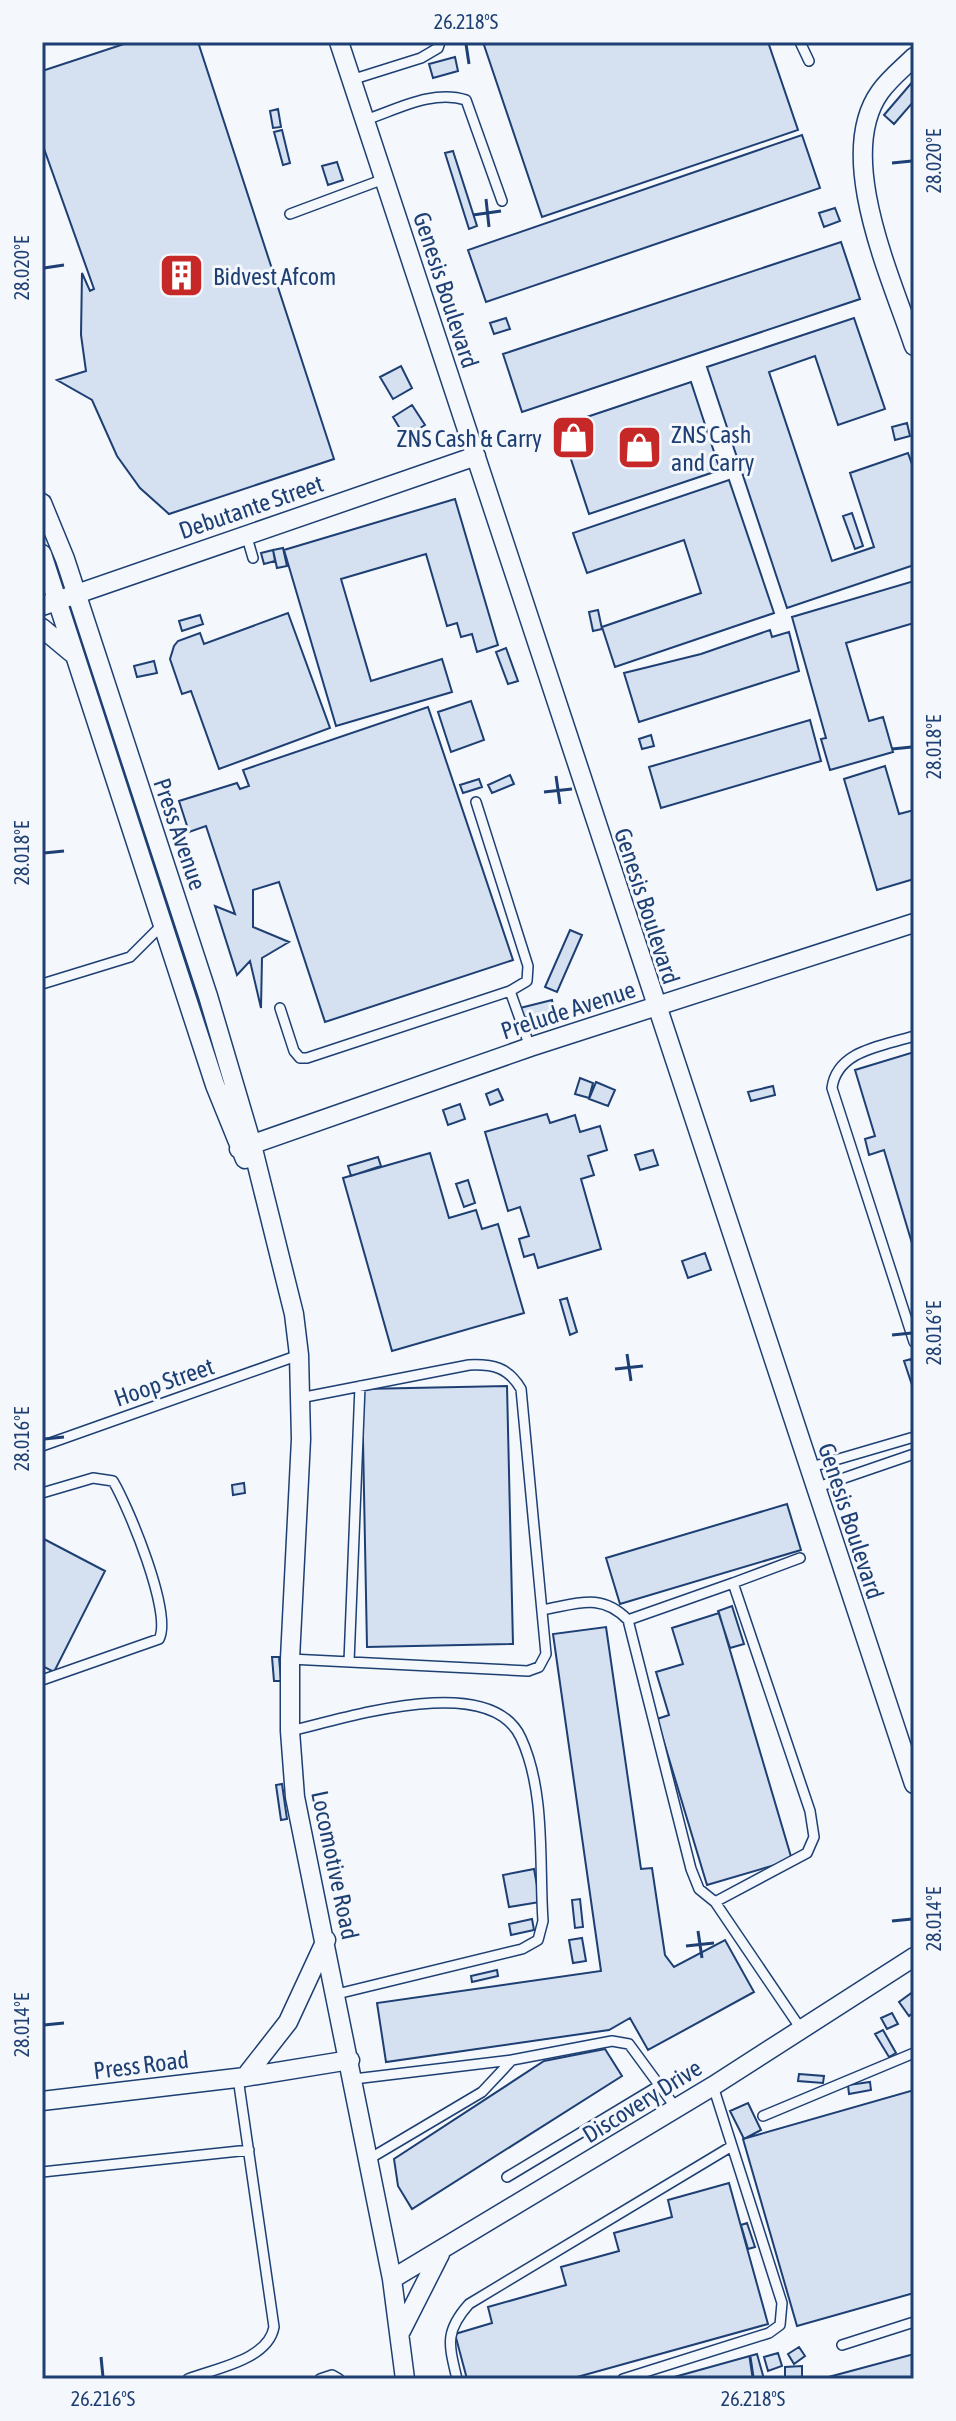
<svg xmlns="http://www.w3.org/2000/svg" width="956" height="2421" viewBox="0 0 956 2421" font-family="'Asap Condensed',sans-serif">
  <style>
    .building { fill: #d5e0f0; stroke: #1d3f73; stroke-width: 2 }
    .lines { fill: none; stroke-linecap: round; stroke-linejoin: round }
    .lane-casing { stroke: #1d3f73; stroke-width: 12 }
    .street-casing { stroke: #1d3f73; stroke-width: 21 }
    .lane { stroke: #f4f7fb; stroke-width: 9 }
    .street { stroke: #f4f7fb; stroke-width: 18 }
    .ticks { fill: none; stroke: #1d3f73; stroke-width: 3 }
    .labels { text-anchor: middle; dominant-baseline: central; stroke-width: 6; stroke-linejoin: round; paint-order: stroke }
    .poi-label { font-size: 24px; fill: #1d3f73; stroke: #f4f7fb; text-anchor: start }
    .street-label { font-size: 24px; fill: #1d3f73; stroke: #f4f7fb }
    .neatline { fill: none; stroke: #1d3f73; stroke-width: 3 }
    .ticks-label { font-size: 20px; text-anchor: middle; fill: #1d3f73 }
  </style>
  <rect width="100%" height="100%" fill="#f4f7fb"/>
  <path class="building" d="M 130,42 L 198,42 L 334,459 L 169,514 L 140,488 L 117,456 L 92,400 L 57,380 L 86,371 L 81,335 L 82,273 L 90,291 L 94,289 L 42,143 L 42,71 Z
    M 483,42 L 768,42 L 798,130 L 542,217 Z
    M 455,57 L 458,71 L 433,78 L 429,64 Z
    M 914,80 L 914,101 L 894,124 L 884,115 Z
    M 278,109 L 281,127 L 273,128 L 270,111 Z
    M 282,130 L 290,163 L 283,165 L 274,132 Z
    M 802,135 L 820,188 L 486,302 L 468,250 Z
    M 453,151 L 477,226 L 469,229 L 445,153 Z
    M 337,162 L 343,180 L 328,185 L 322,166 Z
    M 835,208 L 840,221 L 824,227 L 819,213 Z
    M 841,242 L 860,299 L 522,412 L 503,354 Z
    M 506,318 L 510,329 L 494,334 L 490,323 Z
    M 854,318 L 885,409 L 838,425 L 815,356 L 769,372 L 832,561 L 874,547 L 850,473 L 908,453 L 914,470 L 914,565 L 787,608 L 707,367 Z
    M 401,366 L 412,388 L 393,399 L 380,377 Z
    M 691,382 L 720,470 L 589,514 L 560,426 Z
    M 412,405 L 425,425 L 405,437 L 393,417 Z
    M 907,423 L 910,436 L 895,440 L 892,427 Z
    M 729,480 L 774,613 L 615,667 L 602,627 L 701,593 L 684,540 L 587,573 L 573,533 Z
    M 455,499 L 498,645 L 477,652 L 472,634 L 461,637 L 457,623 L 447,626 L 426,554 L 341,579 L 371,681 L 442,659 L 452,692 L 336,726 L 284,550 Z
    M 852,513 L 863,546 L 855,549 L 843,516 Z
    M 283,548 L 287,566 L 277,568 L 273,550 Z
    M 273,550 L 275,561 L 264,564 L 261,553 Z
    M 914,581 L 914,623 L 846,643 L 869,721 L 883,717 L 893,752 L 830,770 L 821,739 L 826,738 L 792,617 Z
    M 598,610 L 602,629 L 593,631 L 589,612 Z
    M 288,613 L 330,728 L 219,769 L 191,691 L 182,694 L 170,659 L 174,646 L 178,641 L 200,633 L 204,644 Z
    M 200,615 L 203,624 L 182,631 L 179,621 Z
    M 770,630 L 772,637 L 789,632 L 799,671 L 639,722 L 624,673 L 701,654 Z
    M 506,648 L 518,681 L 508,684 L 496,652 Z
    M 154,661 L 157,673 L 137,677 L 134,666 Z
    M 471,701 L 484,740 L 451,752 L 438,712 Z
    M 428,707 L 513,960 L 325,1022 L 279,882 L 253,890 L 253,927 L 289,942 L 262,958 L 261,1008 L 250,961 L 237,975 L 215,906 L 235,914 L 206,826 L 189,832 L 179,801 L 237,783 L 240,789 L 249,786 L 243,770 Z
    M 810,720 L 821,761 L 661,808 L 649,767 Z
    M 651,735 L 654,746 L 642,749 L 639,739 Z
    M 885,766 L 899,814 L 914,810 L 914,879 L 877,890 L 844,779 Z
    M 510,775 L 514,784 L 492,793 L 488,785 Z
    M 479,779 L 482,787 L 463,793 L 460,785 Z
    M 570,930 L 582,935 L 557,992 L 545,987 Z
    M 552,1000 L 554,1011 L 522,1018 L 520,1008 Z
    M 914,1052 L 914,1250 L 884,1150 L 869,1155 L 865,1139 L 875,1136 L 855,1070 Z
    M 580,1078 L 593,1083 L 589,1098 L 575,1094 Z
    M 596,1082 L 615,1090 L 608,1106 L 589,1099 Z
    M 773,1086 L 775,1095 L 751,1101 L 748,1092 Z
    M 498,1089 L 503,1100 L 490,1105 L 486,1094 Z
    M 460,1104 L 465,1119 L 448,1125 L 443,1110 Z
    M 547,1114 L 550,1123 L 575,1115 L 580,1132 L 600,1126 L 607,1150 L 588,1156 L 594,1175 L 581,1179 L 601,1249 L 538,1268 L 534,1254 L 524,1257 L 519,1239 L 529,1236 L 520,1207 L 508,1211 L 485,1132 Z
    M 653,1150 L 658,1165 L 640,1170 L 635,1155 Z
    M 430,1153 L 449,1218 L 476,1210 L 482,1229 L 498,1224 L 524,1313 L 392,1351 L 343,1178 Z
    M 378,1157 L 381,1166 L 351,1176 L 348,1166 Z
    M 468,1180 L 475,1203 L 464,1207 L 456,1184 Z
    M 705,1253 L 711,1270 L 688,1278 L 682,1261 Z
    M 567,1298 L 577,1332 L 570,1335 L 560,1300 Z
    M 911,1359 L 914,1368 L 914,1391 L 904,1361 Z
    M 507,1386 L 513,1644 L 367,1647 L 362,1389 Z
    M 244,1483 L 245,1493 L 233,1495 L 232,1485 Z
    M 787,1504 L 801,1550 L 620,1604 L 606,1558 Z
    M 42,1538 L 105,1571 L 54,1672 L 42,1666 Z
    M 732,1606 L 744,1644 L 730,1648 L 718,1611 Z
    M 719,1613 L 792,1860 L 707,1885 L 657,1719 L 669,1715 L 656,1672 L 683,1664 L 672,1628 Z
    M 606,1627 L 641,1869 L 652,1868 L 665,1955 L 674,1967 L 725,1940 L 754,1992 L 648,2050 L 630,2018 L 609,2030 L 386,2062 L 377,2003 L 601,1971 L 553,1634 Z
    M 272,1657 L 279,1657 L 281,1681 L 274,1681 Z
    M 282,1784 L 287,1819 L 281,1820 L 276,1785 Z
    M 534,1869 L 540,1902 L 509,1907 L 503,1875 Z
    M 580,1899 L 583,1927 L 575,1928 L 572,1900 Z
    M 532,1919 L 534,1930 L 511,1935 L 509,1924 Z
    M 582,1938 L 586,1961 L 573,1963 L 569,1940 Z
    M 497,1970 L 498,1976 L 472,1982 L 471,1976 Z
    M 914,1991 L 914,2012 L 909,2016 L 899,2002 Z
    M 892,2013 L 898,2024 L 887,2029 L 881,2018 Z
    M 883,2030 L 896,2053 L 889,2057 L 875,2034 Z
    M 605,2049 L 622,2076 L 412,2209 L 398,2186 L 394,2159 L 544,2061 Z
    M 799,2074 L 824,2076 L 823,2083 L 798,2081 Z
    M 870,2082 L 871,2090 L 849,2094 L 848,2085 Z
    M 914,2090 L 914,2293 L 797,2326 L 743,2139 Z
    M 748,2103 L 761,2130 L 744,2139 L 730,2111 Z
    M 729,2183 L 768,2324 L 570,2379 L 467,2379 L 455,2334 L 492,2323 L 488,2307 L 566,2285 L 561,2267 L 619,2251 L 614,2233 L 672,2217 L 668,2200 Z
    M 747,2223 L 755,2247 L 748,2249 L 741,2225 Z
    M 799,2347 L 805,2356 L 794,2364 L 788,2354 Z
    M 778,2353 L 782,2366 L 768,2371 L 764,2357 Z
    M 757,2354 L 764,2379 L 667,2379 Z
    M 914,2354 L 914,2379 L 821,2379 Z
    M 802,2366 L 802,2379 L 785,2379 L 785,2367 Z"/>
  <g class="lines">
    <defs>
      <path id="lane" d="M 800,42 L 809,61
        M 351,80 L 421,58 L 438,48 L 440,42
        M 365,120 C 396,110 433,89 466,100 L 502,201
        M 290,214 L 384,179
        M 246,534 L 253,558
        M 476,802 L 528,966 L 527,981 L 510,991
        M 42,984 L 130,957 L 161,926
        M 280,1008 L 294,1051 L 300,1058 L 307,1058 L 510,991 L 530,1047
        M 914,1036 C 883,1046 837,1050 832,1088 L 914,1342
        M 42,1446 L 299,1355
        M 808,1468 L 914,1437
        M 815,1488 L 914,1454
        M 42,1493 L 93,1478 L 113,1481 C 128,1506 173,1614 159,1639 L 42,1680
        M 542,1610 C 577,1604 601,1592 628,1620 L 691,1869 L 699,1889 L 715,1902 L 807,1853 L 814,1837 L 810,1811 L 733,1583 L 800,1558
        M 628,1620 L 733,1583
        M 290,1659 L 528,1671 L 539,1667 L 546,1654 L 521,1389 C 508,1367 493,1364 469,1365 L 300,1398
        M 349,1662 L 360,1386
        M 290,1731 C 344,1719 490,1670 521,1738 C 546,1792 539,1863 543,1921 L 538,1940 L 522,1949 L 337,1994
        M 715,1902 L 801,2029
        M 354,2079 L 512,2060
        M 763,2116 L 914,2053
        M 369,2159 L 482,2092 L 512,2060 L 612,2041 L 629,2044 L 676,2108
        M 42,2172 L 249,2150
        M 507,2177 L 660,2085
        M 842,2345 L 914,2322
        M 188,2379 C 216,2368 268,2360 274,2327 L 238,2078
        M 320,2379 L 332,2375 L 339,2379
        M 457,2379 C 449,2345 444,2332 469,2304 L 732,2146
        M 623,2379 L 769,2333 L 780,2325 L 782,2303 L 713,2086"/>
      <path id="street" d="M 339,42 L 914,1784
        M 914,57 C 903,68 889,79 880,92 C 834,156 892,279 914,346
        M 42,503 L 65,559 L 208,996 L 252,1145 L 294,1314 L 299,1355 L 301,1439 L 290,1659 L 290,1731 L 295,1797 L 392,2279 L 405,2379
        M 42,554 L 215,1085 L 245,1159
        M 42,606 L 476,456
        M 42,628 L 72,653
        M 239,1149 L 530,1047 L 914,923
        M 245,2077 L 288,2022 L 326,1940
        M 42,2101 L 245,2077 L 350,2060
        M 392,2279 L 713,2086 L 914,1957
        M 401,2331 L 440,2254"/>
    </defs>
    <use href="#lane" class="lane-casing"/>
    <use href="#street" class="street-casing"/>
    <use href="#lane" class="lane"/>
    <use href="#street" class="street"/>
  </g>
  <path class="ticks" d="M 466,44 L 469,64M 892,163 L 912,161M 486,199 L 489,227M 473,215 L 501,211M 44,268 L 64,265M 892,749 L 912,747M 556,776 L 560,804M 544,792 L 572,789M 44,853 L 64,851M 892,1335 L 912,1333M 627,1354 L 631,1381M 615,1369 L 643,1366M 44,1439 L 64,1437M 892,1921 L 912,1919M 698,1931 L 702,1958M 686,1946 L 714,1943M 44,2025 L 64,2023M 101,2357 L 103,2377M 750,2357 L 753,2377"/>
  <defs>
    <symbol id="building-square" viewBox="-11 -11 22 22"><rect x="-9" y="-9" width="18" height="18" rx="4" fill="#c62828" stroke="#f4f7fb"/><path d="M-4-6H4V6H1V3H-1V6H-4ZM-2.5-4.3h1.7v1.8h-1.7ZM.8-4.3h1.7v1.8H.8ZM-2.5-1h1.7V.8h-1.7ZM.8-1h1.7V.8H.8Z" fill="#fff"/></symbol>
    <symbol id="shop-square" viewBox="-11 -11 22 22"><rect x="-9" y="-9" width="18" height="18" rx="4" fill="#c62828" stroke="#f4f7fb"/><path d="M-5-2.5h2.3a2.7 3.5 0 0 1 5.4 0H5L5.5 6h-11ZM-1.5-2.5h3a1.5 2.3 0 0 0-3 0Z" fill="#fff"/></symbol>
  </defs>
  <g fill-rule="evenodd">
    <use href="#building-square" x="156" y="250" width="51" height="51"/>
    <use href="#shop-square" x="548" y="412" width="51" height="51"/>
    <use href="#shop-square" x="614" y="422" width="51" height="51"/>
  </g>
  <g class="labels">
    <g class="poi-label">
      <text x="213" y="276">Bidvest Afcom</text>
      <text x="671" y="434">ZNS Cash<tspan x="671" dy="28">and Carry</tspan></text>
      <text x="542" y="438" text-anchor="end">ZNS Cash &amp; Carry</text>
    </g>
    <g class="street-label">
      <text transform="translate(446 290) rotate(72)">Genesis Boulevard</text>
      <text transform="translate(251 507) rotate(-19)">Debutante Street</text>
      <text transform="translate(180 834) rotate(71)">Press Avenue</text>
      <text transform="translate(647 906) rotate(72)">Genesis Boulevard</text>
      <text transform="translate(568 1010) rotate(-18)">Prelude Avenue</text>
      <text transform="translate(164 1382) rotate(-19)">Hoop Street</text>
      <text transform="translate(851 1521) rotate(72)">Genesis Boulevard</text>
      <text transform="translate(335 1865) rotate(78)">Locomotive Road</text>
      <text transform="translate(141 2065) rotate(-7)">Press Road</text>
      <text transform="translate(642 2101) rotate(-32)">Discovery Drive</text>
    </g>
  </g>
  <rect width="956" height="2421" fill="none" stroke="#f4f7fb" stroke-width="88"/>
  <rect x="44" y="44" width="868" height="2333" class="neatline"/>
  <g class="ticks-label">
    <text x="466" y="29">26.218°S</text>
    <text transform="translate(934 161) rotate(-90)" y="7">28.020°E</text>
    <text transform="translate(22 268) rotate(-90)" y="7">28.020°E</text>
    <text transform="translate(934 747) rotate(-90)" y="7">28.018°E</text>
    <text transform="translate(22 853) rotate(-90)" y="7">28.018°E</text>
    <text transform="translate(934 1333) rotate(-90)" y="7">28.016°E</text>
    <text transform="translate(22 1439) rotate(-90)" y="7">28.016°E</text>
    <text transform="translate(934 1919) rotate(-90)" y="7">28.014°E</text>
    <text transform="translate(22 2025) rotate(-90)" y="7">28.014°E</text>
    <text x="103" y="2406">26.216°S</text>
    <text x="753" y="2406">26.218°S</text>
  </g>
</svg>
